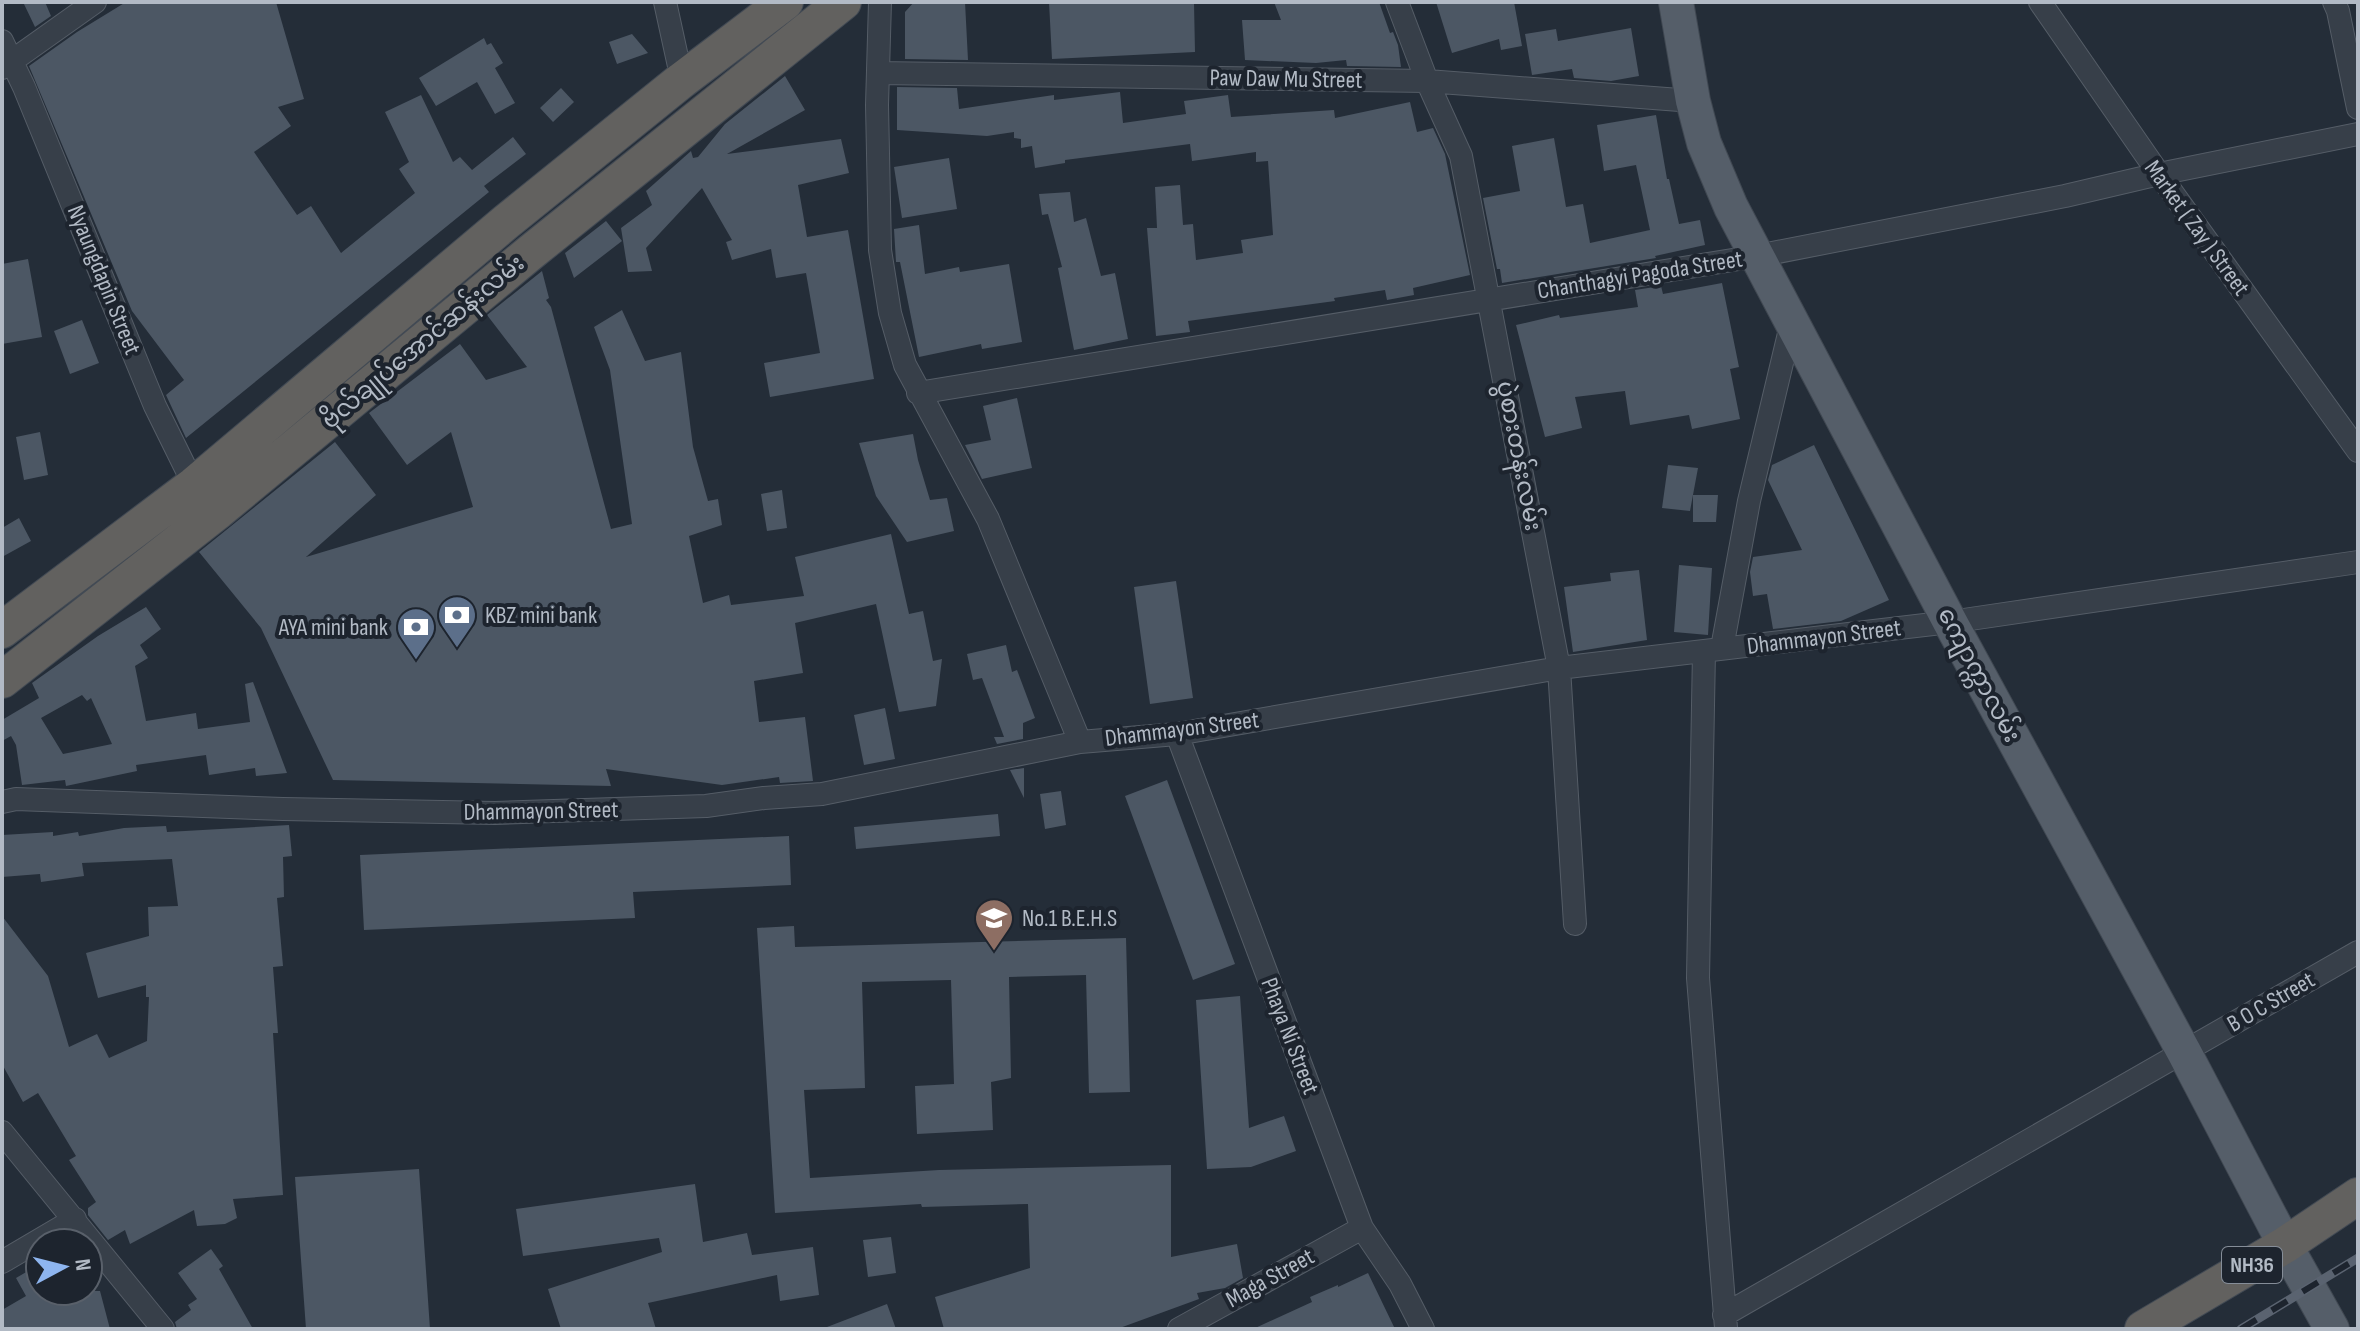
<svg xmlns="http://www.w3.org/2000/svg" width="2360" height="1331" viewBox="0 0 2360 1331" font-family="'Sofia Sans Condensed','Noto Sans Myanmar',sans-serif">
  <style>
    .building { fill: #4c5764; fill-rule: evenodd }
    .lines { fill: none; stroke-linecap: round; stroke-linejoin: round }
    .minor-casing { stroke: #555d67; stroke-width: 24 }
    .primary-casing { stroke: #404852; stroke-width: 36 }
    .trunk-casing { stroke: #424a54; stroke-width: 38 }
    .minor { stroke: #373f49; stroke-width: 22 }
    .primary { stroke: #555e69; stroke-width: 34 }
    .trunk { stroke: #62615f; stroke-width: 36 }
    .rail-casing { stroke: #5a6370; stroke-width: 9 }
    .rail { stroke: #1d242e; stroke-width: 6; stroke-dasharray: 18; stroke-linecap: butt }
    .labels { text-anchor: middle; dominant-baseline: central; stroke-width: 8; stroke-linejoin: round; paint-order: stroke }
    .shield { fill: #1d242e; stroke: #858d98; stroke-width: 2 }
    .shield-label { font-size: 22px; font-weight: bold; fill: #b2bac5 }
    .street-label { font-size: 24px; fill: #b2bac5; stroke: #1d242e }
    .poi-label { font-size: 24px; fill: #b2bac5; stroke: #1d242e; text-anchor: start }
  </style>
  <rect width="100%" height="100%" fill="#242d38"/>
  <path class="building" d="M 23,2 L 45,2 L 51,16 L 35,27 Z
    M 126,2 L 276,2 L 304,99 L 278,107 L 291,126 L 254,152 L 297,215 L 311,206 L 341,253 L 415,193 L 399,169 L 409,162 L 385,112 L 421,95 L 453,162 L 460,157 L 472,170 L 513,137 L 526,154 L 484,186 L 489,192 L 186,438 L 166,395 L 184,380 L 132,311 L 29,66 L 77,32 Z
    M 914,2 L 965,2 L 968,60 L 905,59 L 905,12 Z
    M 1049,2 L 1194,3 L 1195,52 L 1052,59 Z
    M 1274,2 L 1379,2 L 1390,33 L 1393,32 L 1398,45 L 1401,67 L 1347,66 L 1346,60 L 1316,63 L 1245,60 L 1242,20 L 1281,20 Z
    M 1436,2 L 1514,2 L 1522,46 L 1501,50 L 1499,39 L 1452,53 Z
    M 1631,28 L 1639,76 L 1611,81 L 1574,78 L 1572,69 L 1532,75 L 1525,34 L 1556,29 L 1558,41 Z
    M 632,34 L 648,53 L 617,64 L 609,42 Z
    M 484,38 L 487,45 L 491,43 L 503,63 L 495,68 L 515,103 L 495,114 L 477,82 L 436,106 L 419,78 Z
    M 785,76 L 805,110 L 727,154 L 841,139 L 849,173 L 798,185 L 807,237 L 848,230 L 874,379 L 770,397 L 764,363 L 820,353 L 806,273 L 776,278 L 771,249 L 732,260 L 726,242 L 732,240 L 702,188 L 646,248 L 652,271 L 628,272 L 621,228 L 652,205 L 646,191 L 691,151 L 693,158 L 698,157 L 725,124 Z
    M 897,87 L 957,88 L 959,109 L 1054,95 L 1054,100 L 1120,92 L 1123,123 L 1186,114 L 1184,101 L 1228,95 L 1231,117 L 1334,110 L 1335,118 L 1410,102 L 1417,132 L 1433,128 L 1445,154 L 1470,275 L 1413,288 L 1414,295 L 1387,300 L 1385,290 L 1334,298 L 1335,301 L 1188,321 L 1190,332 L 1156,336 L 1147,228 L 1157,228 L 1155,187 L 1180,185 L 1183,225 L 1193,224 L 1196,260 L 1243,253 L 1241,240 L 1273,235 L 1268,161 L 1256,162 L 1256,152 L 1192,161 L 1190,144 L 1065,160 L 1065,163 L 1035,168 L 1032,146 L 1021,148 L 1021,139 L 1014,138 L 1014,132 L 987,136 L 897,130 Z
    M 561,88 L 574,102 L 553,122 L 540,108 Z
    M 1656,115 L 1667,179 L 1669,179 L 1679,224 L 1700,220 L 1705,245 L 1655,256 L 1656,258 L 1502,283 L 1500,269 L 1497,269 L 1483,198 L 1520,191 L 1512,146 L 1554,138 L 1566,207 L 1583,204 L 1590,243 L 1650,230 L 1636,165 L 1604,171 L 1597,125 Z
    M 949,158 L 957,209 L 902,218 L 894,167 Z
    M 1070,192 L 1074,222 L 1086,218 L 1101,276 L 1115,273 L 1128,339 L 1074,350 L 1058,268 L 1062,267 L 1048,214 L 1042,215 L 1039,194 Z
    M 606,221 L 622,241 L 574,278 L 565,253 Z
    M 919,225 L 925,274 L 959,267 L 960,272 L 1009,264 L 1022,342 L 982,349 L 981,344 L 919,357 L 900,262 L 896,262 L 894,229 Z
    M 28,259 L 42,337 L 2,344 L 2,264 Z
    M 542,271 L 549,298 L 546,300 L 551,307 L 611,529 L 632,524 L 610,370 L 594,327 L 622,310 L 645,361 L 681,352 L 693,447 L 708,501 L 718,499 L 722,525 L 689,536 L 703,603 L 729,595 L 731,605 L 804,596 L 795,557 L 891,534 L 909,614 L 923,611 L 933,661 L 942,659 L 936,706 L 899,712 L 876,604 L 795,623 L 803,673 L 754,681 L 759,722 L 805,717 L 813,781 L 780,783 L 779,777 L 722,785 L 606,769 L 611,786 L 333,780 L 261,628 L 199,552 L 335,442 L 376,495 L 306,557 L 473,507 L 451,432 L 407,465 L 369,413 L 460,344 L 486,380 L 527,367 L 487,315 Z
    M 1722,283 L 1739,367 L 1730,369 L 1740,419 L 1692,429 L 1689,415 L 1630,425 L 1625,391 L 1575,397 L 1582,428 L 1545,437 L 1516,325 L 1559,315 L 1560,318 L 1638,307 L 1635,290 L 1661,286 L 1663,294 Z
    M 82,320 L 99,363 L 70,374 L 54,331 Z
    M 1017,398 L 1032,468 L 982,479 L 965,445 L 991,440 L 983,406 Z
    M 40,432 L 48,475 L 24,480 L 16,437 Z
    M 913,434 L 918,460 L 930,500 L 947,498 L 954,531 L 907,542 L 876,496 L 859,443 Z
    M 1814,445 L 1889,600 L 1841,621 L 1773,629 L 1767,594 L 1753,596 L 1750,572 L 1753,557 L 1802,550 L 1768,480 L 1772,465 Z
    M 1668,465 L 1698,468 L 1690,511 L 1662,508 Z
    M 782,490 L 787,528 L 767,531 L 761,494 Z
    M 1693,495 L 1718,495 L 1716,522 L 1693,522 Z
    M 19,518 L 31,541 L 2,557 L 2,528 Z
    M 1679,565 L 1712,568 L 1708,635 L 1674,632 Z
    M 1639,570 L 1647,640 L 1573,652 L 1564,587 L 1611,581 L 1610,573 Z
    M 1176,581 L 1193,698 L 1150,704 L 1134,587 Z
    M 146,607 L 161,629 L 140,645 L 148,658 L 135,666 L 146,721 L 196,713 L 198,729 L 250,722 L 245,684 L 253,682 L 287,773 L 256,776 L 255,768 L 209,775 L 206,755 L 136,765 L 137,771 L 66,786 L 65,780 L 22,785 L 16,745 L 11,736 L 2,741 L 2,720 L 39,698 L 32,683 L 98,636 ZM 82,695 L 87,701 L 91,698 L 112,744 L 63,754 L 41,718 Z
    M 1006,645 L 1012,672 L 1017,670 L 1035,718 L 1023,723 L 1023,739 L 997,744 L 994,737 L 1004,737 L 982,678 L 973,680 L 967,654 Z
    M 885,708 L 895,759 L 864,765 L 854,715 Z
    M 1024,768 L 1024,798 L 1010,770 Z
    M 1167,780 L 1235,964 L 1193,980 L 1125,796 Z
    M 1061,791 L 1066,825 L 1045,829 L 1040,794 Z
    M 998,814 L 1000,836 L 856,849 L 854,827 Z
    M 289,825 L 292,856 L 283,857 L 284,897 L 277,898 L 283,966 L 273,967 L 278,1033 L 273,1033 L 283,1195 L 233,1199 L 237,1218 L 225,1224 L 197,1226 L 194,1210 L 130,1244 L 125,1230 L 108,1240 L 88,1215 L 88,1208 L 96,1202 L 69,1160 L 76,1156 L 38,1093 L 23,1102 L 2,1064 L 2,916 L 48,976 L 69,1047 L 97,1034 L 109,1058 L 147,1041 L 149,997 L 146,997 L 146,985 L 98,998 L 86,953 L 149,936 L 148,907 L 178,906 L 172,859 L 82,863 L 84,876 L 41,882 L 40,874 L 2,877 L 2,835 L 53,832 L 53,836 L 78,832 L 79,836 L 124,828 L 166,826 L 167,832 Z
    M 789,836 L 791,885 L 633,892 L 635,918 L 364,930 L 360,855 Z
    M 794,926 L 795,947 L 1126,938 L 1130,1092 L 1089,1093 L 1086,975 L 1009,977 L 1011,1078 L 991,1082 L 993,1130 L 917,1134 L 915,1086 L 954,1084 L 951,980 L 862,982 L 865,1088 L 804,1090 L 810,1178 L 939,1170 L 1171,1165 L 1171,1257 L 1237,1244 L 1243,1278 L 1225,1288 L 1197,1293 L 1199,1299 L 1117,1329 L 944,1329 L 935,1297 L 1030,1268 L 1028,1204 L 922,1207 L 921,1204 L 775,1213 L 757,928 Z
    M 1240,996 L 1249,1128 L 1284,1116 L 1296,1151 L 1251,1167 L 1207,1169 L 1196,1000 Z
    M 419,1169 L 430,1329 L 306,1329 L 295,1177 Z
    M 695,1184 L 703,1242 L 747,1233 L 752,1255 L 813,1247 L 819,1295 L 780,1301 L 777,1275 L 648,1303 L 656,1329 L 561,1329 L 548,1289 L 662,1252 L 659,1238 L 523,1256 L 516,1209 Z
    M 891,1237 L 896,1273 L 868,1277 L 863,1240 Z
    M 211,1249 L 223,1266 L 219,1269 L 253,1329 L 177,1329 L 175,1322 L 191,1310 L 188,1305 L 197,1299 L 178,1273 Z
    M 40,1264 L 40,1291 L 100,1291 L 110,1329 L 2,1329 L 2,1310 L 26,1296 L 16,1278 Z
    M 1368,1273 L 1395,1329 L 1253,1329 L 1312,1302 L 1310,1297 L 1338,1285 L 1338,1287 Z
    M 887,1304 L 896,1329 L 827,1329 L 827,1327 Z"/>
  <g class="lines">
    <defs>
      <path id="minor" d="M 665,2 L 682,80
        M 880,2 L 877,105 L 880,250 L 890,313 L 905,365 L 988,519 L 1080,742
        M 1397,2 L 1427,81 L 1461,156 L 1559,668 L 1575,924
        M 2040,2 L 2159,174 L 2358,451
        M 2334,2 L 2338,11 L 2358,108
        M 2,41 L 24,87 L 155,406 L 194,485 L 201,493
        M 2,68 L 95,2
        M 878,73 L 1427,81 L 1693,101
        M 918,393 L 1757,256 L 2065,196 L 2159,174 L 2358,134
        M 1722,648 L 1749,501 L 1792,321
        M 1704,651 L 1698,978 L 1726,1328
        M 1177,734 L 1362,1228 L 1400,1284 L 1423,1329
        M 2,802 L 16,799 L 283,809 L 495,813 L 706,806 L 764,798 L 822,794 L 1080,742 L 1177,734 L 1559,668 L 1950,622 L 2358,562
        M 2,1132 L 163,1329
        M 2,1262 L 75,1219
        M 1724,1315 L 2358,952
        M 1179,1329 L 1362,1228"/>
      <path id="primary" d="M 1676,2 L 1693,101 L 1704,143 L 1731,207 L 1950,622 L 2184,1052 L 2285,1245 L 2332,1329"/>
      <path id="trunk" d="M 2,630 L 194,485 L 506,222 L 682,80 L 785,2
        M 2,680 L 218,511 L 531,252 L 843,2
        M 2143,1329 L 2285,1245 L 2358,1196"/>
    </defs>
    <use href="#minor" class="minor-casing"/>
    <use href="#primary" class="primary-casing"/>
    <use href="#trunk" class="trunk-casing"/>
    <use href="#minor" class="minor"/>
    <use href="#primary" class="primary"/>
    <use href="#trunk" class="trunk"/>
    <defs>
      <path id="rail" d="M 2241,1329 L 2358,1258"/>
    </defs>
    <use href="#rail" class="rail-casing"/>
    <use href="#rail" class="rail"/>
  </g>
  <defs>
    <symbol id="bank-pin" viewBox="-11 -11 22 30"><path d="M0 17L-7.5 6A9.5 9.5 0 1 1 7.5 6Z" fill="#5c6f8a" stroke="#1d242e"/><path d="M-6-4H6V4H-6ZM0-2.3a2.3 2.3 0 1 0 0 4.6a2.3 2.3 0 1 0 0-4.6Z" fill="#fff"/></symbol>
    <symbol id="school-pin" viewBox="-11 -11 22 30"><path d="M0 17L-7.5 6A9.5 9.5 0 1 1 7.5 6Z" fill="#8d6e63" stroke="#1d242e"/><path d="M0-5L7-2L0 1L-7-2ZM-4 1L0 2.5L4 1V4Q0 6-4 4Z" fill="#fff"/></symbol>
  </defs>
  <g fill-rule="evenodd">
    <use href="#bank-pin" x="435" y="593" width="44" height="60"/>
    <use href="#bank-pin" x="394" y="605" width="44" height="60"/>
    <use href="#school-pin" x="972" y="896" width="44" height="60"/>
  </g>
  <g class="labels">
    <rect class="shield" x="2222" y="1247" width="60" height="36" rx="6"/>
    <g class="shield-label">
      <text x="2252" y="1265">NH36</text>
    </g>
    <g class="street-label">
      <text transform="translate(1286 79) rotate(1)">Paw Daw Mu Street</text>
      <text transform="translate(2197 228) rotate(54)">Market ( Zay ) Street</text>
      <text transform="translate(1640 275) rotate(-9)">Chanthagyi Pagoda Street</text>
      <text transform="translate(104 280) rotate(68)">Nyaungdapin Street</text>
      <text transform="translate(423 342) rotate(-40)">ဗိုလ်ချုပ်အောင်ဆန်းလမ်း</text>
      <text transform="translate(1519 456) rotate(79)">ပွဲစားတန်းလမ်း</text>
      <text transform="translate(1824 637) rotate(-7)">Dhammayon Street</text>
      <text transform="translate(1979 675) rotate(62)">ကျောက္ကာလမ်း</text>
      <text transform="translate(1182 729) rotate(-7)">Dhammayon Street</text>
      <text transform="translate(541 811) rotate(-1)">Dhammayon Street</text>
      <text transform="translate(2271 1002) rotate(-30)">B O C Street</text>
      <text transform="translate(1290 1036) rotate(69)">Phaya Ni Street</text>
      <text transform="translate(1270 1278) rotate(-29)">Maga Street</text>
    </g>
    <g class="poi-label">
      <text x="485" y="615">KBZ mini bank</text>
      <text x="388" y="627" text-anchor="end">AYA mini bank</text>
      <text x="1022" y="918">No.1 B.E.H.S</text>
    </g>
  </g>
  <rect width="2360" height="1331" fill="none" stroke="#b2bac5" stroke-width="8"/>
  <g transform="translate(64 1267) rotate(83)"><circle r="38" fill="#1d242e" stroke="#59606a" stroke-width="2"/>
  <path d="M0-6L14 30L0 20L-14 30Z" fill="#8eb5ef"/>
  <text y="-12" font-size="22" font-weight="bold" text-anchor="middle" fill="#b2bac5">N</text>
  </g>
</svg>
